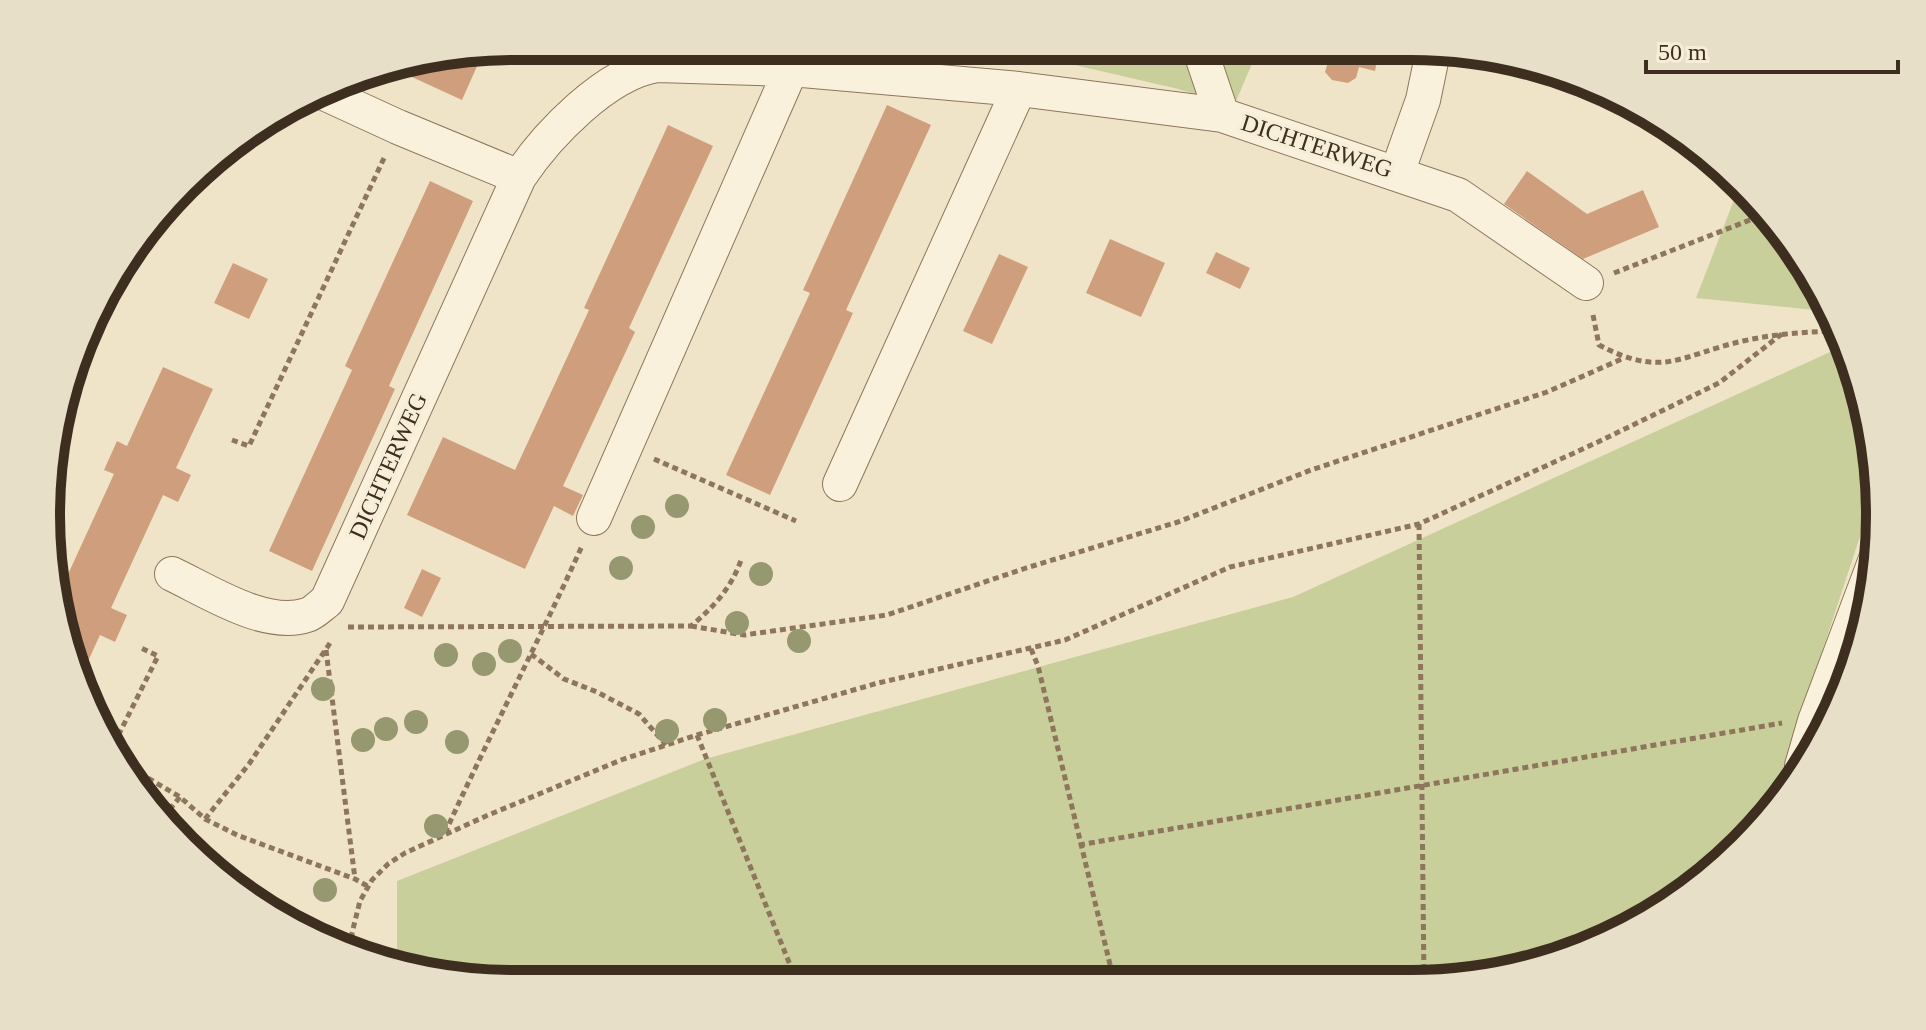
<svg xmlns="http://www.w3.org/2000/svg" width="1926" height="1030" viewBox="0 0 1926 1030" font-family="Georgia,serif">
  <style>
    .green { fill: #c9cf9b }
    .building { fill: #cf9f7d }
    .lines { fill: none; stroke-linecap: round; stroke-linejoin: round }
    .minor-casing { stroke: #8d765c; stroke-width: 36 }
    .path { stroke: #8d765c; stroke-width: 5; stroke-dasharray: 6 4; stroke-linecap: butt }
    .minor { stroke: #faf1dc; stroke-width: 34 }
    .tree { fill: #96986f }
    .labels { text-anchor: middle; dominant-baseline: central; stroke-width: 7; stroke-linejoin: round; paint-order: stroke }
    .street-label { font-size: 24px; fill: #3d2e20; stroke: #f7eed8 }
    .rim { fill: none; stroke: #3d2e20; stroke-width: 10 }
  </style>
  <rect width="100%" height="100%" fill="#f0e4c8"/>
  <path class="green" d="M 556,46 L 665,46 L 665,48 L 563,63 Z
    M 913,46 L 1259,47 L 1234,106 L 1178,89 L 1062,62 Z
    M 1739,187 L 1764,206 L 1824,311 L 1696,298 Z
    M 1841,347 L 1856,368 L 1873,497 L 1823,649 L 1847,664 L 1831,723 L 1764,824 L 1672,905 L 1590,948 L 1473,980 L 485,983 L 397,959 L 397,881 L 705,759 L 1293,597 Z"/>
  <path class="building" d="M 1311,47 L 1380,47 L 1375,71 L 1359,67 L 1356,78 L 1348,83 L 1332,80 L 1325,72 L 1329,59 L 1309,54 Z
    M 477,52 L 482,55 L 462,100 L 390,67 Z
    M 887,105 L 931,125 L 846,310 L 853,313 L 770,495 L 726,475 L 810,293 L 803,290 Z
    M 668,125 L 713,146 L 629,328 L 635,332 L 563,486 L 583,495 L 573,516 L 554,506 L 525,569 L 407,515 L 443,437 L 515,470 L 589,310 L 584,308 Z
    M 1527,171 L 1587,214 L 1643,190 L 1659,227 L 1583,259 L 1504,204 Z
    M 430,181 L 473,201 L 389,386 L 395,389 L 312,571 L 269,551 L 352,370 L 345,366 Z
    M 1110,239 L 1165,263 L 1141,317 L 1086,293 Z
    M 1216,252 L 1250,268 L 1240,289 L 1206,273 Z
    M 999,254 L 1028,267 L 992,344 L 963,331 Z
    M 233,263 L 268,279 L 249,319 L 214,303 Z
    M 163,367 L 213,389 L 176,468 L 191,475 L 178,502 L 163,495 L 111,608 L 127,615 L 115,642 L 100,635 L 79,681 L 55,579 L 64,583 L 114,474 L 104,470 L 117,441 L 127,446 Z
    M 422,569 L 441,578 L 422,617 L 404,608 Z"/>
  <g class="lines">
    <defs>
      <path id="minor" d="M 1199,47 L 1222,115
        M 324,93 L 398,127 L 519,177 C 547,135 606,73 657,65 L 791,69 L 1019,89 L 1222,115 L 1458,195 L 1586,283
        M 1397,173 L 1423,100 L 1434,47
        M 840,484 L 1019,89
        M 594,518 L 791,69
        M 172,574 C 208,591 266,629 307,615 C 314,613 321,605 327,601 L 519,177
        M 1802,766 L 1815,721 L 1876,559"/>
    </defs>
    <use href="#minor" class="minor-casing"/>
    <path class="path" d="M 1614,273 L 1768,213
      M 1593,315 L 1599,345 C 1664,379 1680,355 1743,341 C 1774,334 1804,332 1836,331
      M 232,440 L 249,446 L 385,156
      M 654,459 L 796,521
      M 1419,524 L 1424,980
      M 691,626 L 744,635 L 887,615 L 1026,568 L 1178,522 L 1311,470 L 1547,392 L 1624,358
      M 348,627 L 691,626 C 714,607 733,586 742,557
      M 1031,649 L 1038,666 L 1114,981
      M 326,650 L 355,879
      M 531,654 L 564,679 L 597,692 L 639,714 L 666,745
      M 697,735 L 797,982
      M 114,744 L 158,656 L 139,647
      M 131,768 L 180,797 L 205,819 L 237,835 L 355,879 L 369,887
      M 163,817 L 180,797
      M 205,819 L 249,764 L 330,643
      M 445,833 C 489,736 538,643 582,546
      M 1079,845 L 1782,723
      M 353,948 L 352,933 L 360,901 L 372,880 L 388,864 L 405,853 L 486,816 L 621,760 L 697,735 L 878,683 L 1065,640 L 1230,567 L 1419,524 L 1598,442 L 1719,383 L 1783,333"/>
    <use href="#minor" class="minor"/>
  </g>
  <g class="tree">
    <circle cx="677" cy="506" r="12"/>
    <circle cx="643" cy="527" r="12"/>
    <circle cx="621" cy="568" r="12"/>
    <circle cx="761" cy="574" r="12"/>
    <circle cx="737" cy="623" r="12"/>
    <circle cx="799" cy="641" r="12"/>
    <circle cx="510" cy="651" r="12"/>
    <circle cx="446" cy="655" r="12"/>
    <circle cx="484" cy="664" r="12"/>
    <circle cx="323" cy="689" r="12"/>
    <circle cx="715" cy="720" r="12"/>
    <circle cx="416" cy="722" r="12"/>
    <circle cx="386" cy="729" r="12"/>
    <circle cx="667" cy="731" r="12"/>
    <circle cx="363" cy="740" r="12"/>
    <circle cx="457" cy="742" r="12"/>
    <circle cx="436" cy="826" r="12"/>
    <circle cx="325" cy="890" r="12"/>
  </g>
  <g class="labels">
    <g class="street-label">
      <text transform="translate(1317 146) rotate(18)">DICHTERWEG</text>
      <text transform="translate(388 466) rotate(-66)">DICHTERWEG</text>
    </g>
  </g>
  <path d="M0 0H1926V1030H0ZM515 60H1411A455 455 0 0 1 1866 515V515A455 455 0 0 1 1411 970H515A455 455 0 0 1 60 515V515A455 455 0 0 1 515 60Z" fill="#e8dfc9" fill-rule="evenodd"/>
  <path class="rim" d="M515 60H1411A455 455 0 0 1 1866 515V515A455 455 0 0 1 1411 970H515A455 455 0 0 1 60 515V515A455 455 0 0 1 515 60Z"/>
  <path d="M1646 60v12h252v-12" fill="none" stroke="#3d2e20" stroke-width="4"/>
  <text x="1658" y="60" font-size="24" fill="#3d2e20" stroke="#f7eed8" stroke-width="6" paint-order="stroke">50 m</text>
</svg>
